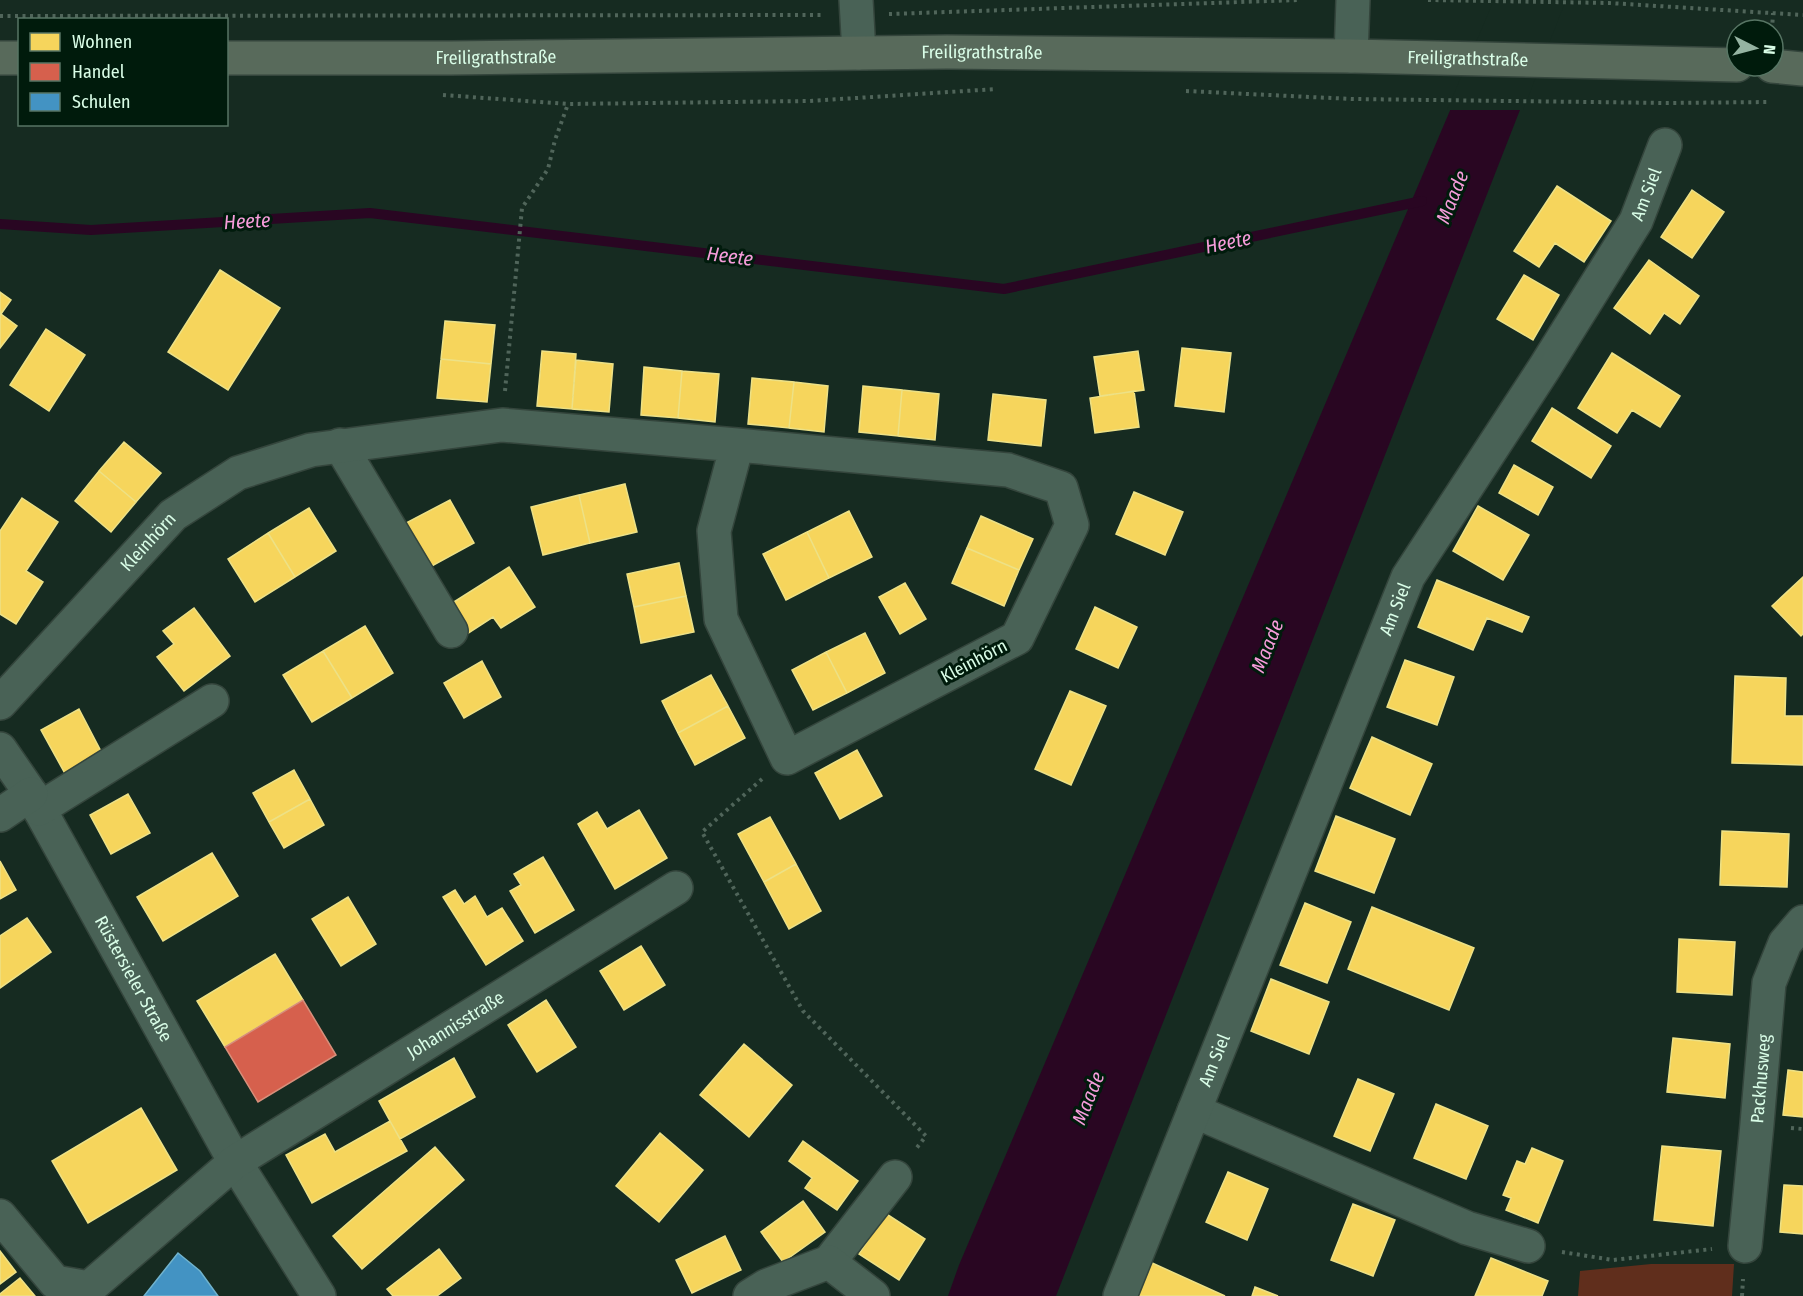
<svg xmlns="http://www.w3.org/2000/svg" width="1803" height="1296" viewBox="0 0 1803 1296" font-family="'Fira Sans Condensed',sans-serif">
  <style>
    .green { fill: #602e1c }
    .water { fill: #290622 }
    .pier { fill: #162b21 }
    .homes { fill: #f6d55c; stroke: #ede186; stroke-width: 1.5 }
    .shops { fill: #d6604d; stroke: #d78f7b; stroke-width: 1.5 }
    .schools { fill: #4393c3; stroke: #70b3ce; stroke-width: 1.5 }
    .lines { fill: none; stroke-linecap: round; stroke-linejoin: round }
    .stream { stroke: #290622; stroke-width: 10 }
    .minor-casing { stroke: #34453c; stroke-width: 36 }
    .major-casing { stroke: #34453c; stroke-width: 36 }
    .path { stroke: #50655a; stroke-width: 4; stroke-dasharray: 3 4.5; stroke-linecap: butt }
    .minor { stroke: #496256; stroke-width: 33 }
    .major { stroke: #586a5b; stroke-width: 33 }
    .labels { text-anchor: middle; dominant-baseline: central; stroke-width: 6; stroke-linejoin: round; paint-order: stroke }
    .street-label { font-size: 18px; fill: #d9fde7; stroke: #001b0c }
    .water-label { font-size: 20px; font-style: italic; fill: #f59cda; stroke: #001b0c }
  </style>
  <rect width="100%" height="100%" fill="#162b21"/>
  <path class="green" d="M 1651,1264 L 1734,1264 L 1732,1296 L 1578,1296 L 1580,1271 Z"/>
  <path class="water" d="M 1497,0 L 1563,0 L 1056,1296 L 948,1296 L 959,1265 Z"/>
  <path class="pier" d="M 1494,0 L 1566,0 L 1523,110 L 1447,110 Z"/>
  <path class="homes" d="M 1557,186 L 1611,221 L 1584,262 L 1555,243 L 1539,267 L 1514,251 Z
    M 1692,190 L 1724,212 L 1692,258 L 1661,237 Z
    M 1649,260 L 1699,296 L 1680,324 L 1664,313 L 1650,334 L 1614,308 Z
    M 220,270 L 280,308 L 228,390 L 168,352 Z
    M 1524,275 L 1559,295 L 1533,340 L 1497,319 Z
    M 0,292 L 11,300 L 1,314 L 17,326 L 0,348 Z
    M 445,321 L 495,325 L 491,364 L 441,359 Z
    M 46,329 L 85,355 L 49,411 L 10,385 Z
    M 1182,348 L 1231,353 L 1224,412 L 1175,406 Z
    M 542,351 L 576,354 L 572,409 L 537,406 Z
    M 1138,351 L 1144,390 L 1100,396 L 1094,357 Z
    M 1612,353 L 1680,396 L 1660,427 L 1632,410 L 1617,433 L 1578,408 Z
    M 441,359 L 491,364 L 487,402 L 437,398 Z
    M 576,360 L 613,364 L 609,412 L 572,409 Z
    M 644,367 L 682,371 L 678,418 L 641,415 Z
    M 682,371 L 719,374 L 715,422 L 678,418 Z
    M 752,378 L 794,382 L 789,428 L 748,424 Z
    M 794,382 L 828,386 L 824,432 L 789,428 Z
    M 863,386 L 902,390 L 898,436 L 859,432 Z
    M 902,390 L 939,394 L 935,440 L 898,436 Z
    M 1134,391 L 1139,427 L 1095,433 L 1090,398 Z
    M 993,394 L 1046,400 L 1041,446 L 988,440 Z
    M 1552,408 L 1611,446 L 1591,478 L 1532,441 Z
    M 124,442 L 161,473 L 136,502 L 99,471 Z
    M 1514,465 L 1553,487 L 1538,515 L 1499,493 Z
    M 99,471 L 136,502 L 111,532 L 75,501 Z
    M 625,484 L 637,532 L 590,543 L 579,495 Z
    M 1134,492 L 1183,512 L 1165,555 L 1116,534 Z
    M 579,495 L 590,543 L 543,555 L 531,507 Z
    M 22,498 L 58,522 L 26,571 L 43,582 L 16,624 L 0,614 L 0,531 Z
    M 450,500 L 474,543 L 430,567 L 406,523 Z
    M 1478,506 L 1529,535 L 1503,580 L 1453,551 Z
    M 309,508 L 336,551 L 295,577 L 268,533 Z
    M 849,511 L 872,557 L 829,578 L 807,532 Z
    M 981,516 L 1033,539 L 1019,570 L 967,548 Z
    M 807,532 L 829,578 L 786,600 L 763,554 Z
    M 268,533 L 295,577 L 255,602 L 228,559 Z
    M 967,548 L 1019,570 L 1004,606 L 952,583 Z
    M 679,563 L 686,596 L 634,607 L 627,574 Z
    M 509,567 L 535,607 L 501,628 L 493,617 L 467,634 L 449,605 Z
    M 1803,577 L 1803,634 L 1801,636 L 1772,606 Z
    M 1437,580 L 1529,617 L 1522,632 L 1487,618 L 1473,650 L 1418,627 Z
    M 905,583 L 926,619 L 900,634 L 879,597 Z
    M 686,596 L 694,632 L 641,643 L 634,607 Z
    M 1095,607 L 1137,627 L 1118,668 L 1076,649 Z
    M 194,608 L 230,656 L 184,691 L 157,657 L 174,644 L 163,631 Z
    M 365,626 L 393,673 L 352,698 L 323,651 Z
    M 865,633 L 885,673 L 847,693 L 826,652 Z
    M 323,651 L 352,698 L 312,722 L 283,675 Z
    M 826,652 L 847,693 L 813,710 L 792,670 Z
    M 1405,660 L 1454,677 L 1437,725 L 1387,707 Z
    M 482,661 L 501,697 L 464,718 L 444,683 Z
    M 711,675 L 728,706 L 678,733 L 662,701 Z
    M 1735,676 L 1786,678 L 1785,716 L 1803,716 L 1803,765 L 1732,763 Z
    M 1070,691 L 1106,706 L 1071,785 L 1035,769 Z
    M 728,706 L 745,738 L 695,765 L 678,733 Z
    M 79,709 L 105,759 L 68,779 L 41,730 Z
    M 1372,737 L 1432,764 L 1410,815 L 1350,788 Z
    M 857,750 L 882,796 L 840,819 L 815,773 Z
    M 294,770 L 310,799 L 269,822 L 253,793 Z
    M 128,794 L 150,833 L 111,854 L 90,815 Z
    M 310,799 L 324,825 L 284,848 L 269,822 Z
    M 639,810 L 667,858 L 615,889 L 578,824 L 597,812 L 607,829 Z
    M 1336,816 L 1395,839 L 1374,893 L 1315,871 Z
    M 770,817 L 796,864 L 764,882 L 738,834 Z
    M 1722,831 L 1789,834 L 1787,887 L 1720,885 Z
    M 212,853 L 238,896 L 163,941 L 137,897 Z
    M 543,857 L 574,910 L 535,933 L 510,891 L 521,885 L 514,874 Z
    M 0,861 L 16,890 L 0,899 Z
    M 796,864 L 821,911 L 789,929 L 764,882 Z
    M 455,890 L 464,904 L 475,896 L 487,917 L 502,908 L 523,941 L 486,965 L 443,897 Z
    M 348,897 L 376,944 L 341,966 L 312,919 Z
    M 1305,903 L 1351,922 L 1327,983 L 1280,965 Z
    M 1372,907 L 1474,948 L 1449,1010 L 1348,969 Z
    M 27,918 L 51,952 L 0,988 L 0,936 Z
    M 1679,939 L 1735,942 L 1732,995 L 1677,992 Z
    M 641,946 L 665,985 L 624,1010 L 600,971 Z
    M 275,954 L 303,1000 L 225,1047 L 197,1001 Z
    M 1271,979 L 1329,1002 L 1309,1054 L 1251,1031 Z
    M 546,1000 L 576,1047 L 537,1072 L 508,1025 Z
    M 1673,1038 L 1730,1044 L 1725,1098 L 1667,1092 Z
    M 744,1044 L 792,1085 L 749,1137 L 700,1095 Z
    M 454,1058 L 475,1097 L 400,1139 L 379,1101 Z
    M 1788,1070 L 1803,1072 L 1803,1117 L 1783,1115 Z
    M 1358,1079 L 1394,1094 L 1370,1151 L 1334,1136 Z
    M 1436,1104 L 1488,1126 L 1466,1179 L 1414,1158 Z
    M 141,1108 L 177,1170 L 88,1223 L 52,1161 Z
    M 390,1121 L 407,1151 L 312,1203 L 286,1155 L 325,1134 L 335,1152 Z
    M 660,1133 L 703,1170 L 659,1222 L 616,1186 Z
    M 803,1141 L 858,1181 L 837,1210 L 805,1188 L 812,1178 L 789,1161 Z
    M 1662,1146 L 1721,1151 L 1713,1226 L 1654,1220 Z
    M 435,1147 L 464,1180 L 362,1269 L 333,1236 Z
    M 1532,1148 L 1563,1161 L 1538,1223 L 1506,1210 L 1511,1198 L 1503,1195 L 1517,1161 L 1525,1164 Z
    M 1228,1172 L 1268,1189 L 1247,1240 L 1206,1222 Z
    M 1784,1185 L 1803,1186 L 1803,1234 L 1780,1232 Z
    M 803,1201 L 825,1232 L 783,1262 L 761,1232 Z
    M 1353,1204 L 1395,1220 L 1373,1276 L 1331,1260 Z
    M 885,1213 L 925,1239 L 899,1280 L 859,1254 Z
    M 725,1236 L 741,1270 L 692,1293 L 676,1260 Z
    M 439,1249 L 461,1278 L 437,1296 L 393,1296 L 387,1289 Z
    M 0,1251 L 16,1272 L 0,1284 Z
    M 1491,1258 L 1548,1281 L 1542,1296 L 1475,1296 Z
    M 1150,1262 L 1225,1296 L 1135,1296 Z
    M 20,1278 L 35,1296 L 0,1296 L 0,1294 Z
    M 1255,1287 L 1278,1296 L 1252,1296 Z"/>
  <path class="shops" d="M 303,1000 L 336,1055 L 258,1102 L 225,1047 Z"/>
  <path class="schools" d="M 178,1253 L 200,1271 L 218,1296 L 144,1296 Z"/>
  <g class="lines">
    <path class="stream" d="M 0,224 L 91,230 L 370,213 L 1004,289 L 1422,201"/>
    <defs>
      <g id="minor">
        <path d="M 856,0 L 859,53"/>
        <path d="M 1351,56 L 1353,0"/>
        <path d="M 340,445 L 451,631"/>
        <path id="s1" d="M 0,703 L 173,515 L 238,473 L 311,450 L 502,425 L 737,445 L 1008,470 L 1061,488 L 1072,525 L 1017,638 L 787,758 L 721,619 L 714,531 L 737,445"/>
        <path id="s2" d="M 0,749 L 31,794 L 235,1162 L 319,1296"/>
        <path d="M 39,809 L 212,701"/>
        <path d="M 0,815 L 31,794"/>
        <path d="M 1194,1111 L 1467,1228 L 1528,1246"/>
        <path id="s3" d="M 0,1216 L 55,1282 L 89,1288 L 235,1162 L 676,888"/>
        <path id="s4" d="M 1745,1246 L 1757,1124 L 1769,983 L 1785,943 L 1803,922"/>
        <path d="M 829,1262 L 895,1177"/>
        <path d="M 750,1296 L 766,1286 L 829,1262 L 873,1296"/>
        <path id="s5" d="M 1120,1296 L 1408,577 L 1545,367 L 1636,221 L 1665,145"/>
      </g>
      <g id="major">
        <path d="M 0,58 L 20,58"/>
        <path id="s6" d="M 226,58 L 451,58 L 947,52 L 1351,56 L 1737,65"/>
        <path d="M 1772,66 L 1803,69"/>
      </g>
    </defs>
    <use href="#minor" class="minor-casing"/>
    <use href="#major" class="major-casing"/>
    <path class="path" d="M 1428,0 L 1609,3 L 1803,15
      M 889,14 L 1299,0
      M 0,16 L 824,15
      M 1772,30 L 1773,13
      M 1186,91 L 1352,99 L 1668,103 L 1769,102
      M 443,95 L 568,104 L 810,101 L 996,89
      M 505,391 L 522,208 L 548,169 L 555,140 L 568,104
      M 762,779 L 702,832 L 803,1011 L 926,1136 L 915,1150
      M 1791,1128 L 1803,1129
      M 1562,1252 L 1613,1260 L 1712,1249
      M 1742,1296 L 1743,1279"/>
    <use href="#minor" class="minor"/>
    <use href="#major" class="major"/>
  </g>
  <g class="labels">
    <g class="street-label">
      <text stroke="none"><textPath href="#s6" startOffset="756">Freiligrathstraße</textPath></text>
      <text stroke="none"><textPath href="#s6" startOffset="270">Freiligrathstraße</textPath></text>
      <text stroke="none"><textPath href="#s6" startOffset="1242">Freiligrathstraße</textPath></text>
      <text stroke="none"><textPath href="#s5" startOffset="1226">Am Siel</textPath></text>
      <text stroke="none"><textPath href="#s1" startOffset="219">Kleinhörn</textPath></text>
      <text stroke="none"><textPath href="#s5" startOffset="740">Am Siel</textPath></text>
      <text transform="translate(974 661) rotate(-28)">Kleinhörn</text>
      <text stroke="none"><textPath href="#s2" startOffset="266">Rüstersieler Straße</textPath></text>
      <text stroke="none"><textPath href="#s3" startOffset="573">Johannisstraße</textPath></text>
      <text stroke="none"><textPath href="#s5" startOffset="254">Am Siel</textPath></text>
      <text stroke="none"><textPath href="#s4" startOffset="168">Packhusweg</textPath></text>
    </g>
    <g class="water-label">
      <text transform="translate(1452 197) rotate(-68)">Maade</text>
      <text transform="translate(247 221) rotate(-3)">Heete</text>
      <text transform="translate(1228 242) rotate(-12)">Heete</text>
      <text transform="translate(730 256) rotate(7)">Heete</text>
      <text transform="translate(1267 646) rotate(-68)">Maade</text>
      <text transform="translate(1088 1098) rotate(-68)">Maade</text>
    </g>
  </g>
  <rect x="18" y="18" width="210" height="108" fill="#001b0c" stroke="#577564" stroke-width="1.5"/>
  <rect x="30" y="33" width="30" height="18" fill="#f6d55c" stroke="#577564" stroke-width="1.5"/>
  <text x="72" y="48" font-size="18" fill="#d9fde7">Wohnen</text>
  <rect x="30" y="63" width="30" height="18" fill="#d6604d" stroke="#577564" stroke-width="1.5"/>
  <text x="72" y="78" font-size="18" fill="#d9fde7">Handel</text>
  <rect x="30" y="93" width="30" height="18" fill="#4393c3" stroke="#577564" stroke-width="1.5"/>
  <text x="72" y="108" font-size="18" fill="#d9fde7">Schulen</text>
  <g transform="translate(1755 48) rotate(96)"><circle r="28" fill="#001b0c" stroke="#577564" stroke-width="1.5"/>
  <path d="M0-4.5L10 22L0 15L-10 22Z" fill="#95b4a2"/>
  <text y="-9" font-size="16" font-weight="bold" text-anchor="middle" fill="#d9fde7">N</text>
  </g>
</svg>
